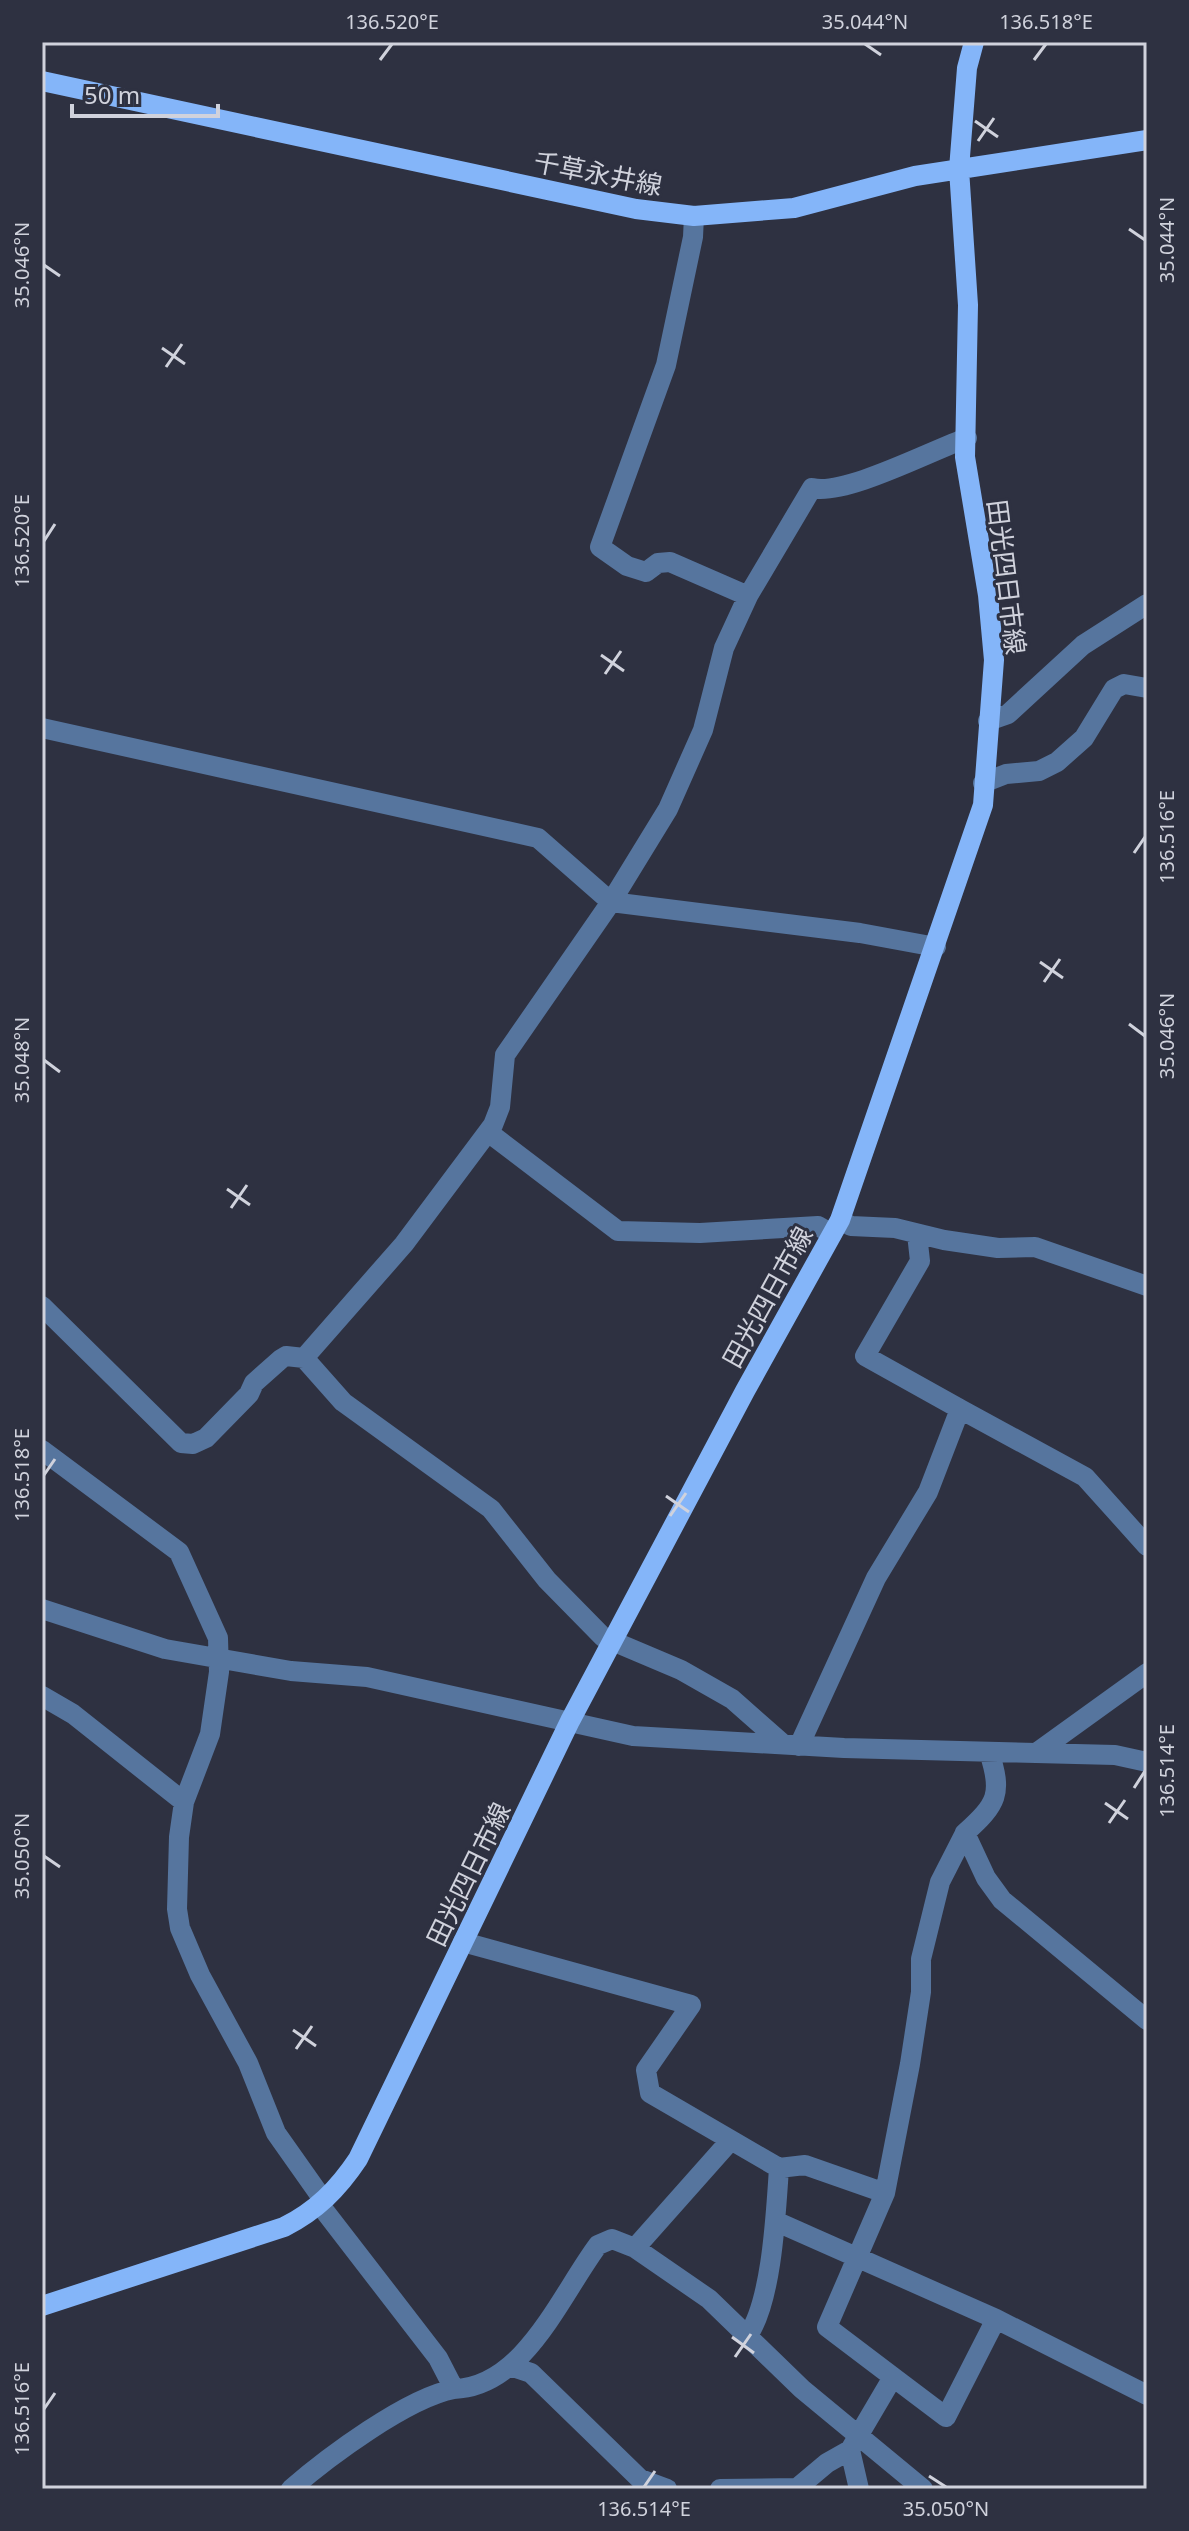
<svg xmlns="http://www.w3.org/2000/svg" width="1189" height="2531" viewBox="0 0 1189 2531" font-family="'Noto Sans','Noto Sans JP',sans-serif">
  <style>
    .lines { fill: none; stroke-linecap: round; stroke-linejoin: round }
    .minor { stroke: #56759e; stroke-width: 20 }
    .major { stroke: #84b5f9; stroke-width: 20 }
    .ticks { fill: none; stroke: #d0d2dc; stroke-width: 3 }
    .labels { text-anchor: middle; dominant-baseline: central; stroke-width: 6; stroke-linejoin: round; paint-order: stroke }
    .street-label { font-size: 26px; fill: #d0d2dc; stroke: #2e3141 }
    .neatline { fill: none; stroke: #d0d2dc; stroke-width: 3 }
    .ticks-label { font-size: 20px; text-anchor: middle; fill: #d0d2dc }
  </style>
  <rect width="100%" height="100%" fill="#2e3141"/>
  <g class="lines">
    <path class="minor" d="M 694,216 L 693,237 L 666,365 L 600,547 L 627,566 L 646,572 L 658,563 L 670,562 L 748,596
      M 988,721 L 1008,714 L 1083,645 L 1147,604
      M 42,728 L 538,838 L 611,902 L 860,933 L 936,947
      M 983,783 L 1006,774 L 1039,771 L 1057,762 L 1084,738 L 1114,689 L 1124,684 L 1147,688
      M 488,1132 L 618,1231 L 700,1233 L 818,1226 L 832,1234
      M 840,1220 L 851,1226 L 895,1228 L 944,1240 L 998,1248 L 1035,1247 L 1147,1286
      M 42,1306 L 181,1443 L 193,1444 L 206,1438 L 249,1394 L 254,1383 L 281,1359 L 286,1356 L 304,1358 L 343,1402 L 491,1509 L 547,1580 L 603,1637 L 681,1670 L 732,1699 L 783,1744
      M 304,1358 L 404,1244 L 493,1125 L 500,1107 L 505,1055 L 611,902 L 668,809 L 703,730 L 724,648 L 748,596 L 812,488 C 845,496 930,451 967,438
      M 960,1409 L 1085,1477 L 1147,1546
      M 42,1450 L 179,1552 L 218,1638 L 219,1672 L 210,1734 L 184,1802 L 179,1837 L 177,1909 L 180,1928 L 200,1975 L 248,2063 L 276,2133 L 324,2201
      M 42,1609 L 165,1649 L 291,1671 L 367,1677 L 633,1736 L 844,1748 L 1115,1755 L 1147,1762
      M 42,1696 L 73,1714 L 184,1802
      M 799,1746 L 876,1578 L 928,1492 L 960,1409 L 865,1356 L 920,1261 L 917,1234
      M 989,1752 C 1003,1794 997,1804 965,1833 L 986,1878 L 1002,1900 L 1147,2020
      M 1036,1753 L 1147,1673
      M 463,1942 L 691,2005 L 646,2070 L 650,2093 L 779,2168 C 776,2211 772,2301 748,2335
      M 779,2168 L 805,2165 L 885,2193
      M 320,2205 L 438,2358 L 454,2389 C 524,2387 560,2296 598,2245 L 612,2239 L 635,2248 L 709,2299 L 802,2389 L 923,2489
      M 775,2221 L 996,2319 L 1147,2395
      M 635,2248 L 730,2141
      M 513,2367 L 531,2373 L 640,2479 L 667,2489
      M 893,2377 L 827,2327 L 885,2193 L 910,2064 L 921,1992 L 921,1959 L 940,1882 L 965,1833
      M 291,2489 C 328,2457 407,2398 454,2389
      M 720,2489 L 796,2488
      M 796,2489 L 827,2463 L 850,2450
      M 859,2489 L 850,2450 L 893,2377 L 946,2417 L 996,2319"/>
    <path class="major" d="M 42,81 L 636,209 L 694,216 L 794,208 L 915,176 L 1147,140
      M 42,2306 L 284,2227 C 316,2211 338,2189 358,2159 L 570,1721 L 745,1391 L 840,1220 L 983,805 L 994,660 L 988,595 L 965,457 L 968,305 L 959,169 L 967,68 L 974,42"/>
  </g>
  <path class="ticks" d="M 865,44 L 881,55M 380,60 L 392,44M 1034,60 L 1046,44M 975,121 L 998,137M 978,141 L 994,118M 1129,229 L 1145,240M 44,265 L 60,276M 162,348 L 185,364M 166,367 L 182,344M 44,541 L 55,524M 601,655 L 624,671M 605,674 L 621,651M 1134,853 L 1145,837M 1040,962 L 1063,978M 1044,982 L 1060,959M 1129,1024 L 1145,1036M 44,1060 L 60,1072M 227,1189 L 250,1205M 231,1208 L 247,1185M 44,1475 L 55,1459M 666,1496 L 689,1512M 670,1516 L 686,1493M 1134,1788 L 1145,1771M 1105,1803 L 1128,1819M 1109,1823 L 1125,1800M 44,1856 L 60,1867M 293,2030 L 316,2046M 296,2049 L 312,2026M 732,2337 L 754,2353M 735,2357 L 751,2334M 44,2409 L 55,2393M 929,2476 L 946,2487M 644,2487 L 655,2471"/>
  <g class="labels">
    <g class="street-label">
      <text transform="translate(598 173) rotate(11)">千草永井線</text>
      <text transform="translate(1007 577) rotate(83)">田光四日市線</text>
      <text transform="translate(767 1297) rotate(-61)">田光四日市線</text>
      <text transform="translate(468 1874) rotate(-64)">田光四日市線</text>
    </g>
  </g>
  <rect width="1189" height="2531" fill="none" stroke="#2e3141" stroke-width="88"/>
  <path d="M72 104v12h146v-12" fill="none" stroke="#d0d2dc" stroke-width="4"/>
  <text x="84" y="104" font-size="24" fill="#d0d2dc" stroke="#2e3141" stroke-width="6" paint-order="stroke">50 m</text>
  <rect x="44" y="44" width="1101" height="2443" class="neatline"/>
  <g class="ticks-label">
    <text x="392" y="29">136.520°E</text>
    <text x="865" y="29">35.044°N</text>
    <text x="1046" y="29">136.518°E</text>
    <text transform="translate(1167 240) rotate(-90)" y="7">35.044°N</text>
    <text transform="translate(22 265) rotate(-90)" y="7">35.046°N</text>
    <text transform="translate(22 541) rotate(-90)" y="7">136.520°E</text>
    <text transform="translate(1167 837) rotate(-90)" y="7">136.516°E</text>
    <text transform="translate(1167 1036) rotate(-90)" y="7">35.046°N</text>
    <text transform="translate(22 1060) rotate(-90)" y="7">35.048°N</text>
    <text transform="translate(22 1475) rotate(-90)" y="7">136.518°E</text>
    <text transform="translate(1167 1771) rotate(-90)" y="7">136.514°E</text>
    <text transform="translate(22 1856) rotate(-90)" y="7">35.050°N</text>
    <text transform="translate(22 2409) rotate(-90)" y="7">136.516°E</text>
    <text x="644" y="2516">136.514°E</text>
    <text x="946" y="2516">35.050°N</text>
  </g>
</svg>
